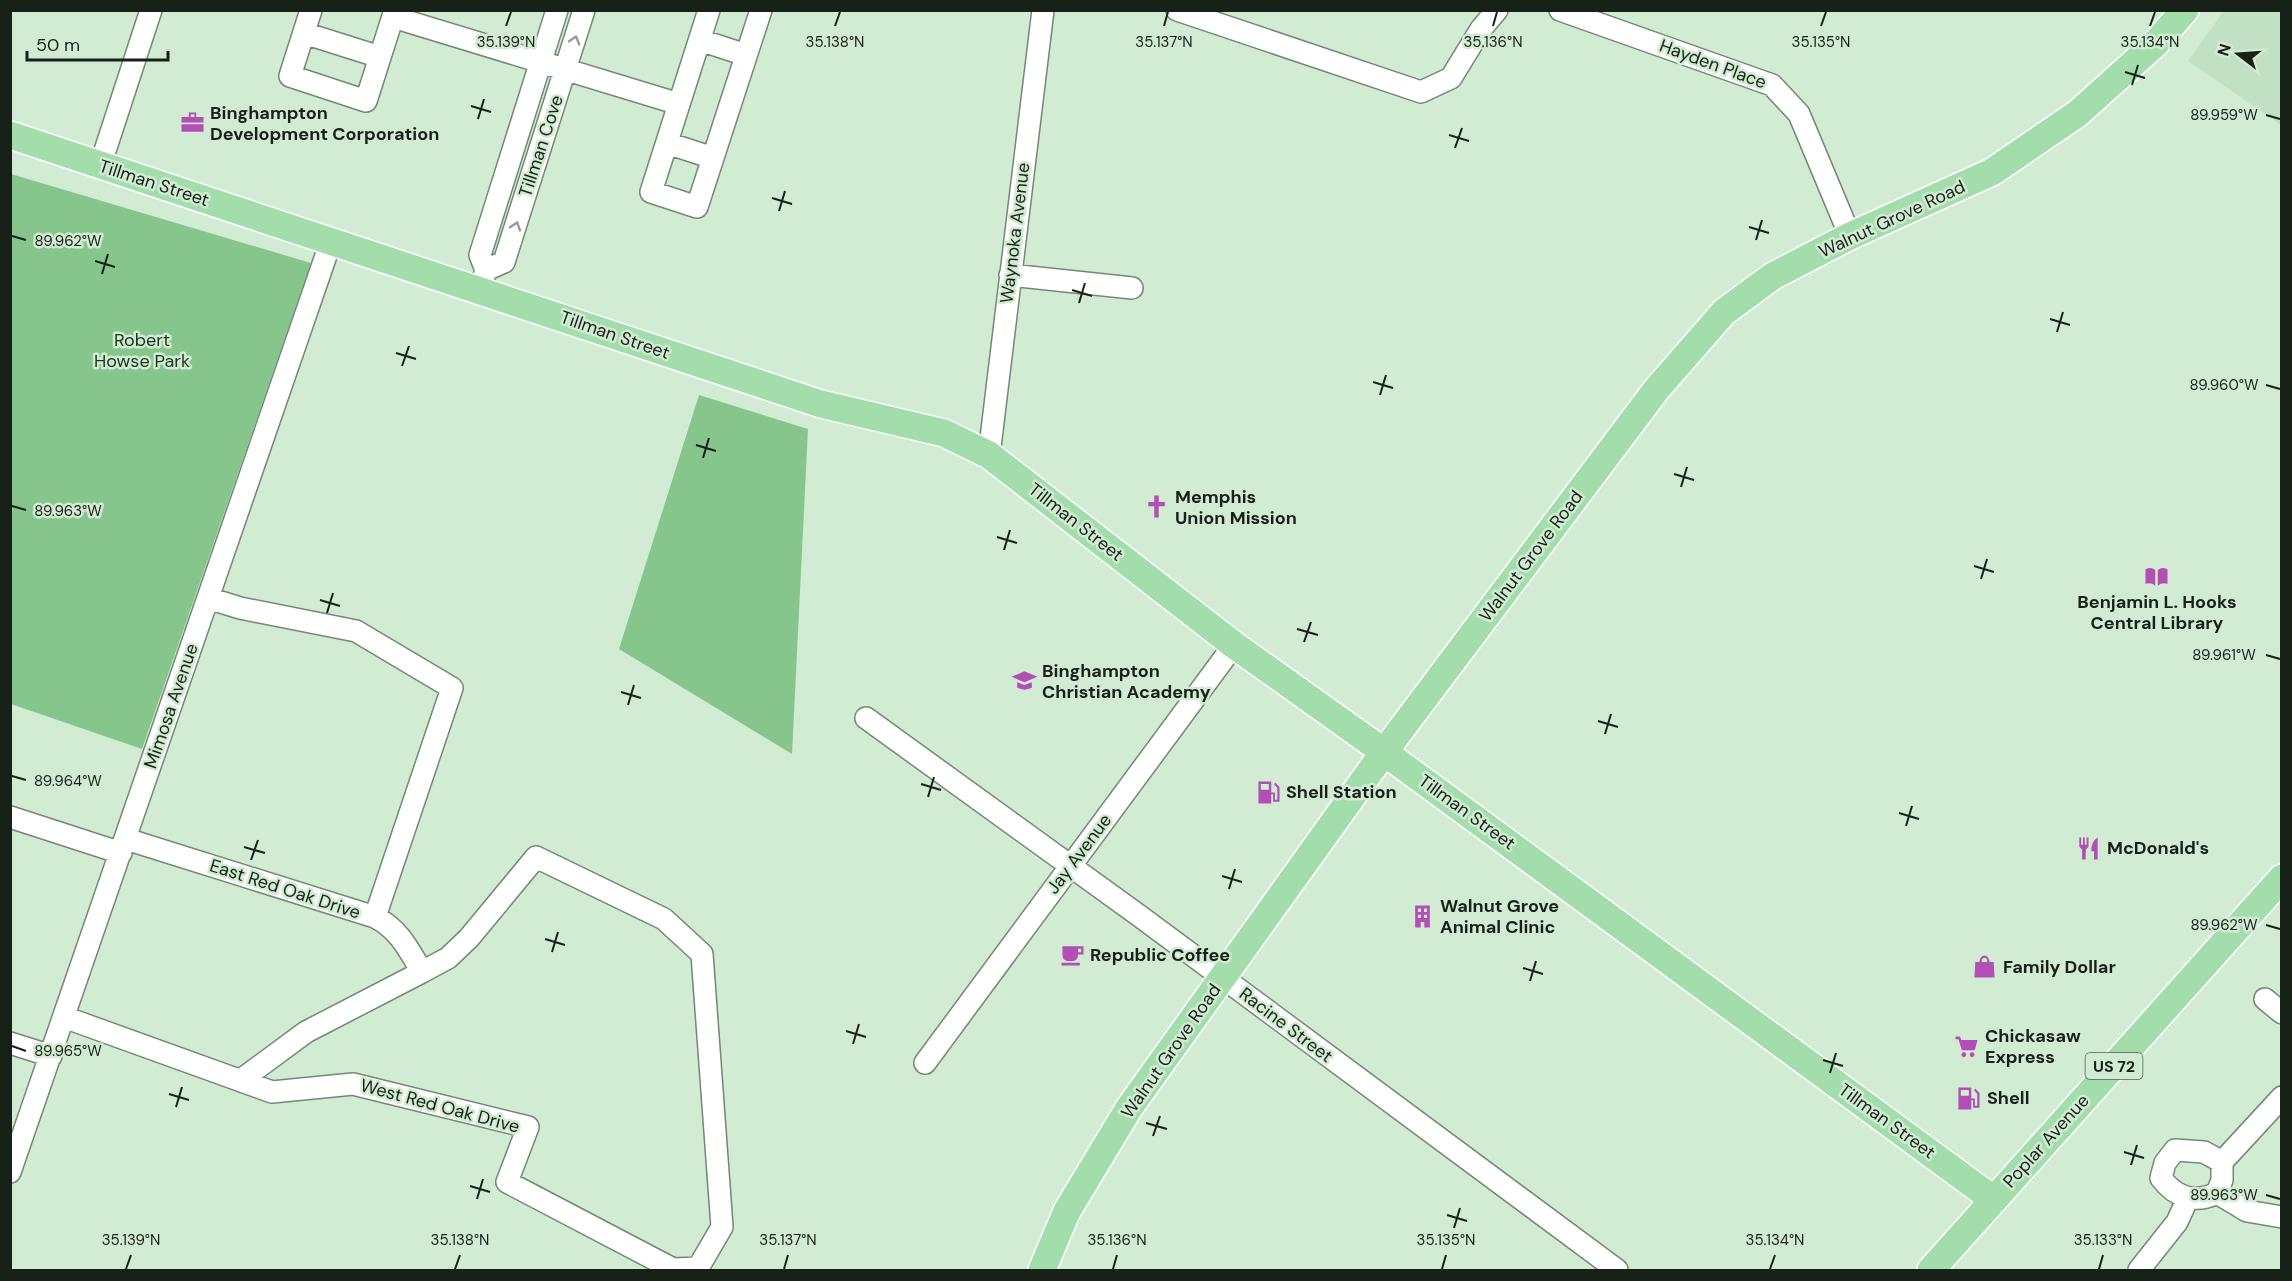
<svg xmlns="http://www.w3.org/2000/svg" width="2292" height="1281" viewBox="0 0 2292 1281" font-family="'DM Sans',sans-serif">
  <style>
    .built { fill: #c2e1c4 }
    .green { fill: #86c58c }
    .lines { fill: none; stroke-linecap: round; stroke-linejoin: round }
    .minor-casing { stroke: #728974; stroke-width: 24 }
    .major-casing { stroke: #fff; stroke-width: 30 }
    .minor { stroke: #fff; stroke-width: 21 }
    .major { stroke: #a4ddac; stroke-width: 27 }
    .oneway { stroke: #979b97 }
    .ticks { fill: none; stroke: #182118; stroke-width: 2 }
    .labels { text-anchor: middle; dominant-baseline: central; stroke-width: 5; stroke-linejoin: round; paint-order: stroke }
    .shield { fill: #d2ebd3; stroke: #505e50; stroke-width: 1.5 }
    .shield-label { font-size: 16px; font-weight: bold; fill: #182118 }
    .street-label { font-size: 18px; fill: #182118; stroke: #d2ebd3 }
    .poi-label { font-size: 18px; font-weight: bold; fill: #182118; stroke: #d2ebd3; text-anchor: start }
    .park-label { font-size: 18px; fill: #16371b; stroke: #d2ebd3 }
    .ticks-label { font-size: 15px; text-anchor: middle; fill: #182118; stroke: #d2ebd3; stroke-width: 5; stroke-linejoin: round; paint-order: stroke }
  </style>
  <rect width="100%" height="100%" fill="#d2ebd3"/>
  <path class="built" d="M 2224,11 L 2281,11 L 2281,125 L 2188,61 Z"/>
  <path class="green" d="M 11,174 L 311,263 L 142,749 L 11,704 Z
    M 699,395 L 808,429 L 792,754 L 619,649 Z"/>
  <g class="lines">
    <defs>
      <path id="minor" d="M 311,10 L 290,76 L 366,101 L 395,10
        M 709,10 L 651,192 L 697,207 L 761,10
        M 1177,10 L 1421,92 L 1451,78 L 1481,29 L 1497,10
        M 1560,10 L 1772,85 L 1799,114 L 1850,236
        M 393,17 L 679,104
        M 304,33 L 380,57
        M 700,40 L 746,55
        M 667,143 L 713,158
        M 100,166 L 151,10
        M 486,270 L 504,262 L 584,10
        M 1010,275 L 1132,288
        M 480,290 L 486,270 L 480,255 L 557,10
        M 989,455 L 1043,10
        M 208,598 L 240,608 L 356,631 L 452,688 L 375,917
        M 866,718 L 1141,917 L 1617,1270
        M 10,817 L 121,853
        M 2265,999 L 2282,1013
        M 64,1017 L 272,1092 L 353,1084 L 528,1127 L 507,1182 L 673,1269 L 698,1268 L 722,1227 L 702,954 L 664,919 L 536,857 L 469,938 L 448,958 L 422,972 C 409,950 399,929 375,917 L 126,839
        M 10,1043 L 51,1056
        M 925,1063 L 1234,645
        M 241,1080 L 306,1032 L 422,972
        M 2222,1162 L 2204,1152 L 2175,1150 L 2165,1163 L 2161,1178 C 2175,1197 2195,1204 2217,1193 L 2222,1180 L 2222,1162 L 2282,1097
        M 10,1172 L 331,241
        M 2217,1193 L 2247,1211 L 2282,1217
        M 2139,1270 L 2177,1222 L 2188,1198"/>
      <path id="major" d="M 10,135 L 821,404 L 944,433 L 989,455 L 1234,645 L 1384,752 L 1994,1200
        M 1042,1270 L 1067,1211 L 1129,1108 L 1384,752 L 1656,390 L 1724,312 L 1773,276 L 1850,236 L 1992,172 L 2077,114 L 2155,44 L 2185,10
        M 1931,1270 L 2282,878"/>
    </defs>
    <use href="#minor" class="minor-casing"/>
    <use href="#major" class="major-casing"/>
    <use href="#minor" class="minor"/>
    <use href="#major" class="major"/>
  </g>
  <defs><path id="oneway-chevron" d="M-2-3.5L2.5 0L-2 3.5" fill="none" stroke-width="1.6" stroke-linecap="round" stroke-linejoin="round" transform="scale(1.5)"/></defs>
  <g class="oneway">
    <use href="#oneway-chevron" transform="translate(575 40) rotate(-73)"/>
    <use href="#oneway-chevron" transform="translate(516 226) rotate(-72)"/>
  </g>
  <path class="ticks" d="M 506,26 L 511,12M 835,26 L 840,12M 1164,26 L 1168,12M 1493,26 L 1497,12M 1821,26 L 1826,12M 2150,26 L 2155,12M 2125,72 L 2145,78M 2132,85 L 2138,65M 471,106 L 491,112M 2266,115 L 2280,119M 478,119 L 484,99M 1449,135 L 1469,141M 1455,148 L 1462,128M 772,198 L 792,204M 779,211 L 785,191M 1749,227 L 1769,233M 12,236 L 26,240M 1756,240 L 1762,220M 95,261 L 115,267M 102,274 L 108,254M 1072,290 L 1092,296M 1079,303 L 1085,283M 2050,319 L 2070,325M 2057,332 L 2063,312M 396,353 L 416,359M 402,366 L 409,346M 1373,382 L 1393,388M 2266,385 L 2280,389M 1380,395 L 1386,375M 696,445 L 716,451M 703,458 L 709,438M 1674,474 L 1694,480M 1681,487 L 1687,467M 12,506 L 26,510M 997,537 L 1017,543M 1004,550 L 1010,530M 1974,566 L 1994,572M 1981,579 L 1987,559M 320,600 L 340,606M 327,613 L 333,593M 1297,629 L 1318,635M 1304,642 L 1311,622M 2266,655 L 2280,659M 621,692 L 641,698M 628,705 L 634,685M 1598,721 L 1618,727M 1605,734 L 1611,714M 12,776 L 26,780M 921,784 L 941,790M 928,797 L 934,777M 1899,813 L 1919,819M 1906,826 L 1912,806M 244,847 L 265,853M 251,860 L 258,840M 1222,876 L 1242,882M 1229,889 L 1235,869M 2266,925 L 2280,929M 545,939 L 565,945M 552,952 L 558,932M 1523,968 L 1543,974M 1530,981 L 1536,961M 846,1031 L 866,1037M 853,1044 L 859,1024M 12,1046 L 26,1051M 1823,1060 L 1843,1066M 1830,1073 L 1836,1053M 169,1094 L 189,1100M 176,1107 L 182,1087M 1146,1123 L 1167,1129M 1153,1136 L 1160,1116M 2124,1152 L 2144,1158M 2131,1165 L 2137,1145M 470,1186 L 490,1192M 2266,1195 L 2280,1199M 477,1199 L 483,1179M 1447,1215 L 1467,1221M 1454,1228 L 1460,1208M 126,1269 L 131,1255M 455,1269 L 460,1255M 784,1269 L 788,1255M 1113,1269 L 1117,1255M 1442,1269 L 1446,1255M 1770,1269 L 1775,1255M 2099,1269 L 2103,1255"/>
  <defs>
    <symbol id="office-bare" viewBox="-9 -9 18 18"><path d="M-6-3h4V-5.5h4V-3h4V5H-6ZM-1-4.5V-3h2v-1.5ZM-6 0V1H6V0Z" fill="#b24eb4" stroke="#d2ebd3" stroke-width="2.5" paint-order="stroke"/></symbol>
    <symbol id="church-bare" viewBox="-9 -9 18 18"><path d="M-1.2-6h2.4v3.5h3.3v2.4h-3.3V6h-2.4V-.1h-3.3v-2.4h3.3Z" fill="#b24eb4" stroke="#d2ebd3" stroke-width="2.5" paint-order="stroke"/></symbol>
    <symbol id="library-bare" viewBox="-9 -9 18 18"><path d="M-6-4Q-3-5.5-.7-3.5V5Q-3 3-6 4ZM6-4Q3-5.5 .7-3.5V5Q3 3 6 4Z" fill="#b24eb4" stroke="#d2ebd3" stroke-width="2.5" paint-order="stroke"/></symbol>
    <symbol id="school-bare" viewBox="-9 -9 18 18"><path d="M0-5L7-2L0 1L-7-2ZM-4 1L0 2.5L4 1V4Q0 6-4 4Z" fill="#b24eb4" stroke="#d2ebd3" stroke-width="2.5" paint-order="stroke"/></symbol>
    <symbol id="fuel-bare" viewBox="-9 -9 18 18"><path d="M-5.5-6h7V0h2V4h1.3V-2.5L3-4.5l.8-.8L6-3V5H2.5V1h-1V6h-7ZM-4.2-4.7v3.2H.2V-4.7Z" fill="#b24eb4" stroke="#d2ebd3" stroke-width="2.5" paint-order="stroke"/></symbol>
    <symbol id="restaurant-bare" viewBox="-9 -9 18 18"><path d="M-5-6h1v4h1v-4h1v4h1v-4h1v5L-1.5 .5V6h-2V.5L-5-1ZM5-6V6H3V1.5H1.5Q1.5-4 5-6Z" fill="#b24eb4" stroke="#d2ebd3" stroke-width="2.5" paint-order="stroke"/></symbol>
    <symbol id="building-bare" viewBox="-9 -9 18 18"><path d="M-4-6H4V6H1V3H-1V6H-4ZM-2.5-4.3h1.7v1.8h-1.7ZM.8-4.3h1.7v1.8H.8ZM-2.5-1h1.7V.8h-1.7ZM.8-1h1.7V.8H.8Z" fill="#b24eb4" stroke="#d2ebd3" stroke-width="2.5" paint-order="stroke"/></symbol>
    <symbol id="cafe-bare" viewBox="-9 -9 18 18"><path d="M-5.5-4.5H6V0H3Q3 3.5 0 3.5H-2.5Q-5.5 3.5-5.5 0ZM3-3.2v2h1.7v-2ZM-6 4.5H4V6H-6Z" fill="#b24eb4" stroke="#d2ebd3" stroke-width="2.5" paint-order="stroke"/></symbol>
    <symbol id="shop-bare" viewBox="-9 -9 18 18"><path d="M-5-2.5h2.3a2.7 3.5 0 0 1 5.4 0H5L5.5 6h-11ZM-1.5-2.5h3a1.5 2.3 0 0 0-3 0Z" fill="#b24eb4" stroke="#d2ebd3" stroke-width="2.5" paint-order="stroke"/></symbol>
    <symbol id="supermarket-bare" viewBox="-9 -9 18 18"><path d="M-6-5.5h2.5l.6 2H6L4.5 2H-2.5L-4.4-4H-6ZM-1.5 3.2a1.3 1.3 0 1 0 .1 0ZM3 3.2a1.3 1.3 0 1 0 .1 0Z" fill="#b24eb4" stroke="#d2ebd3" stroke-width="2.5" paint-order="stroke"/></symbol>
  </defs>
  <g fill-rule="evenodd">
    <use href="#office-bare" x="176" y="106" width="33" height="33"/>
    <use href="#church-bare" x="1140" y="490" width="33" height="33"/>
    <use href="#library-bare" x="2140" y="560" width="33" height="33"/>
    <use href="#school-bare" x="1008" y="664" width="33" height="33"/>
    <use href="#fuel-bare" x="1252" y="776" width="33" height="33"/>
    <use href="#restaurant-bare" x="2072" y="832" width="33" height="33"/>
    <use href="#building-bare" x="1406" y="900" width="33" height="33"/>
    <use href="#cafe-bare" x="1056" y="938" width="33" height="33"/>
    <use href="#shop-bare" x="1968" y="950" width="33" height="33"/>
    <use href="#supermarket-bare" x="1950" y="1030" width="33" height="33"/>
    <use href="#fuel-bare" x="1952" y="1082" width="33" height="33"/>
  </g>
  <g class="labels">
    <rect class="shield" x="2085.5" y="1053" width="57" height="26" rx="4.5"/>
    <g class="shield-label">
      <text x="2114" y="1066">US 72</text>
    </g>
    <g class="street-label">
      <text transform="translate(1713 64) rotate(20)">Hayden Place</text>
      <text transform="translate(541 146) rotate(-72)">Tillman Cove</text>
      <text transform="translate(154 183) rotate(18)">Tillman Street</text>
      <text transform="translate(1892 219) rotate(-25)">Walnut Grove Road</text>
      <text transform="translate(1015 233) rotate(-83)">Waynoka Avenue</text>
      <text transform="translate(615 335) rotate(19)">Tillman Street</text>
      <text transform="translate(1076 522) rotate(38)">Tillman Street</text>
      <text transform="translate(1531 556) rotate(-53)">Walnut Grove Road</text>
      <text transform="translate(171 706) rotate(-71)">Mimosa Avenue</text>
      <text transform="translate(1467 812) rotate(36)">Tillman Street</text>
      <text transform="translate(1079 854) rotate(-53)">Jay Avenue</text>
      <text transform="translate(285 889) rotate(18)">East Red Oak Drive</text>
      <text transform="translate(1286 1025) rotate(37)">Racine Street</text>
      <text transform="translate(1171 1051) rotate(-55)">Walnut Grove Road</text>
      <text transform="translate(440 1106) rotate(15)">West Red Oak Drive</text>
      <text transform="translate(1887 1121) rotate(36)">Tillman Street</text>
      <text transform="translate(2046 1141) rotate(-48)">Poplar Avenue</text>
    </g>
    <g class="poi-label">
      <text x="210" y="113">Binghampton<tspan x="210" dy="21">Development Corporation</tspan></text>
      <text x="1175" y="497">Memphis<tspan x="1175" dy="21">Union Mission</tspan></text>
      <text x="2157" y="602" text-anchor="middle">Benjamin L. Hooks<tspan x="2157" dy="21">Central Library</tspan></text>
      <text x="1042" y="671">Binghampton<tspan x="1042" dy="21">Christian Academy</tspan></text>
      <text x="1286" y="792">Shell Station</text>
      <text x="2107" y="848">McDonald's</text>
      <text x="1440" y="906">Walnut Grove<tspan x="1440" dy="21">Animal Clinic</tspan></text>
      <text x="1090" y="955">Republic Coffee</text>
      <text x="2003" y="967">Family Dollar</text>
      <text x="1985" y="1036">Chickasaw<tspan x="1985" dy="21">Express</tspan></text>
      <text x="1987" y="1098">Shell</text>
    </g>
    <g class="park-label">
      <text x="142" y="340">Robert<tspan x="142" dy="21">Howse Park</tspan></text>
    </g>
  </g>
  <g class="ticks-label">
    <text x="506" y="47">35.139°N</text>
    <text x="835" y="47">35.138°N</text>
    <text x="1164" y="47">35.137°N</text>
    <text x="1493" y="47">35.136°N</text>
    <text x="1821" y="47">35.135°N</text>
    <text x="2150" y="47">35.134°N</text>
    <text x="2224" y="120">89.959°W</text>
    <text x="68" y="246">89.962°W</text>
    <text x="2224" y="390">89.960°W</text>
    <text x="68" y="516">89.963°W</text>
    <text x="2224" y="660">89.961°W</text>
    <text x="68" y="786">89.964°W</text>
    <text x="2224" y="930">89.962°W</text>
    <text x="68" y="1056">89.965°W</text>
    <text x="2224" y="1200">89.963°W</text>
    <text x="131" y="1245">35.139°N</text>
    <text x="460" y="1245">35.138°N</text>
    <text x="788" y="1245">35.137°N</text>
    <text x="1117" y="1245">35.136°N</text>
    <text x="1446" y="1245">35.135°N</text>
    <text x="1775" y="1245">35.134°N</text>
    <text x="2103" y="1245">35.133°N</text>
  </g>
  <rect width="2292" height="1281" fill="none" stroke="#182118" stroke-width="24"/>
  <g transform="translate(2238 54) rotate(287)" stroke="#d2ebd3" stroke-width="4.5" paint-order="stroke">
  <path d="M0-4.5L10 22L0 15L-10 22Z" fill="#182118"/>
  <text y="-9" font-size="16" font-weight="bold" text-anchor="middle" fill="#182118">N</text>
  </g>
  <path d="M27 51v9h141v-9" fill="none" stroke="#182118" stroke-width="3"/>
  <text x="36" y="51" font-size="18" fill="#182118" stroke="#d2ebd3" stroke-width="4.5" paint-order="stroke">50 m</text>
</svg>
